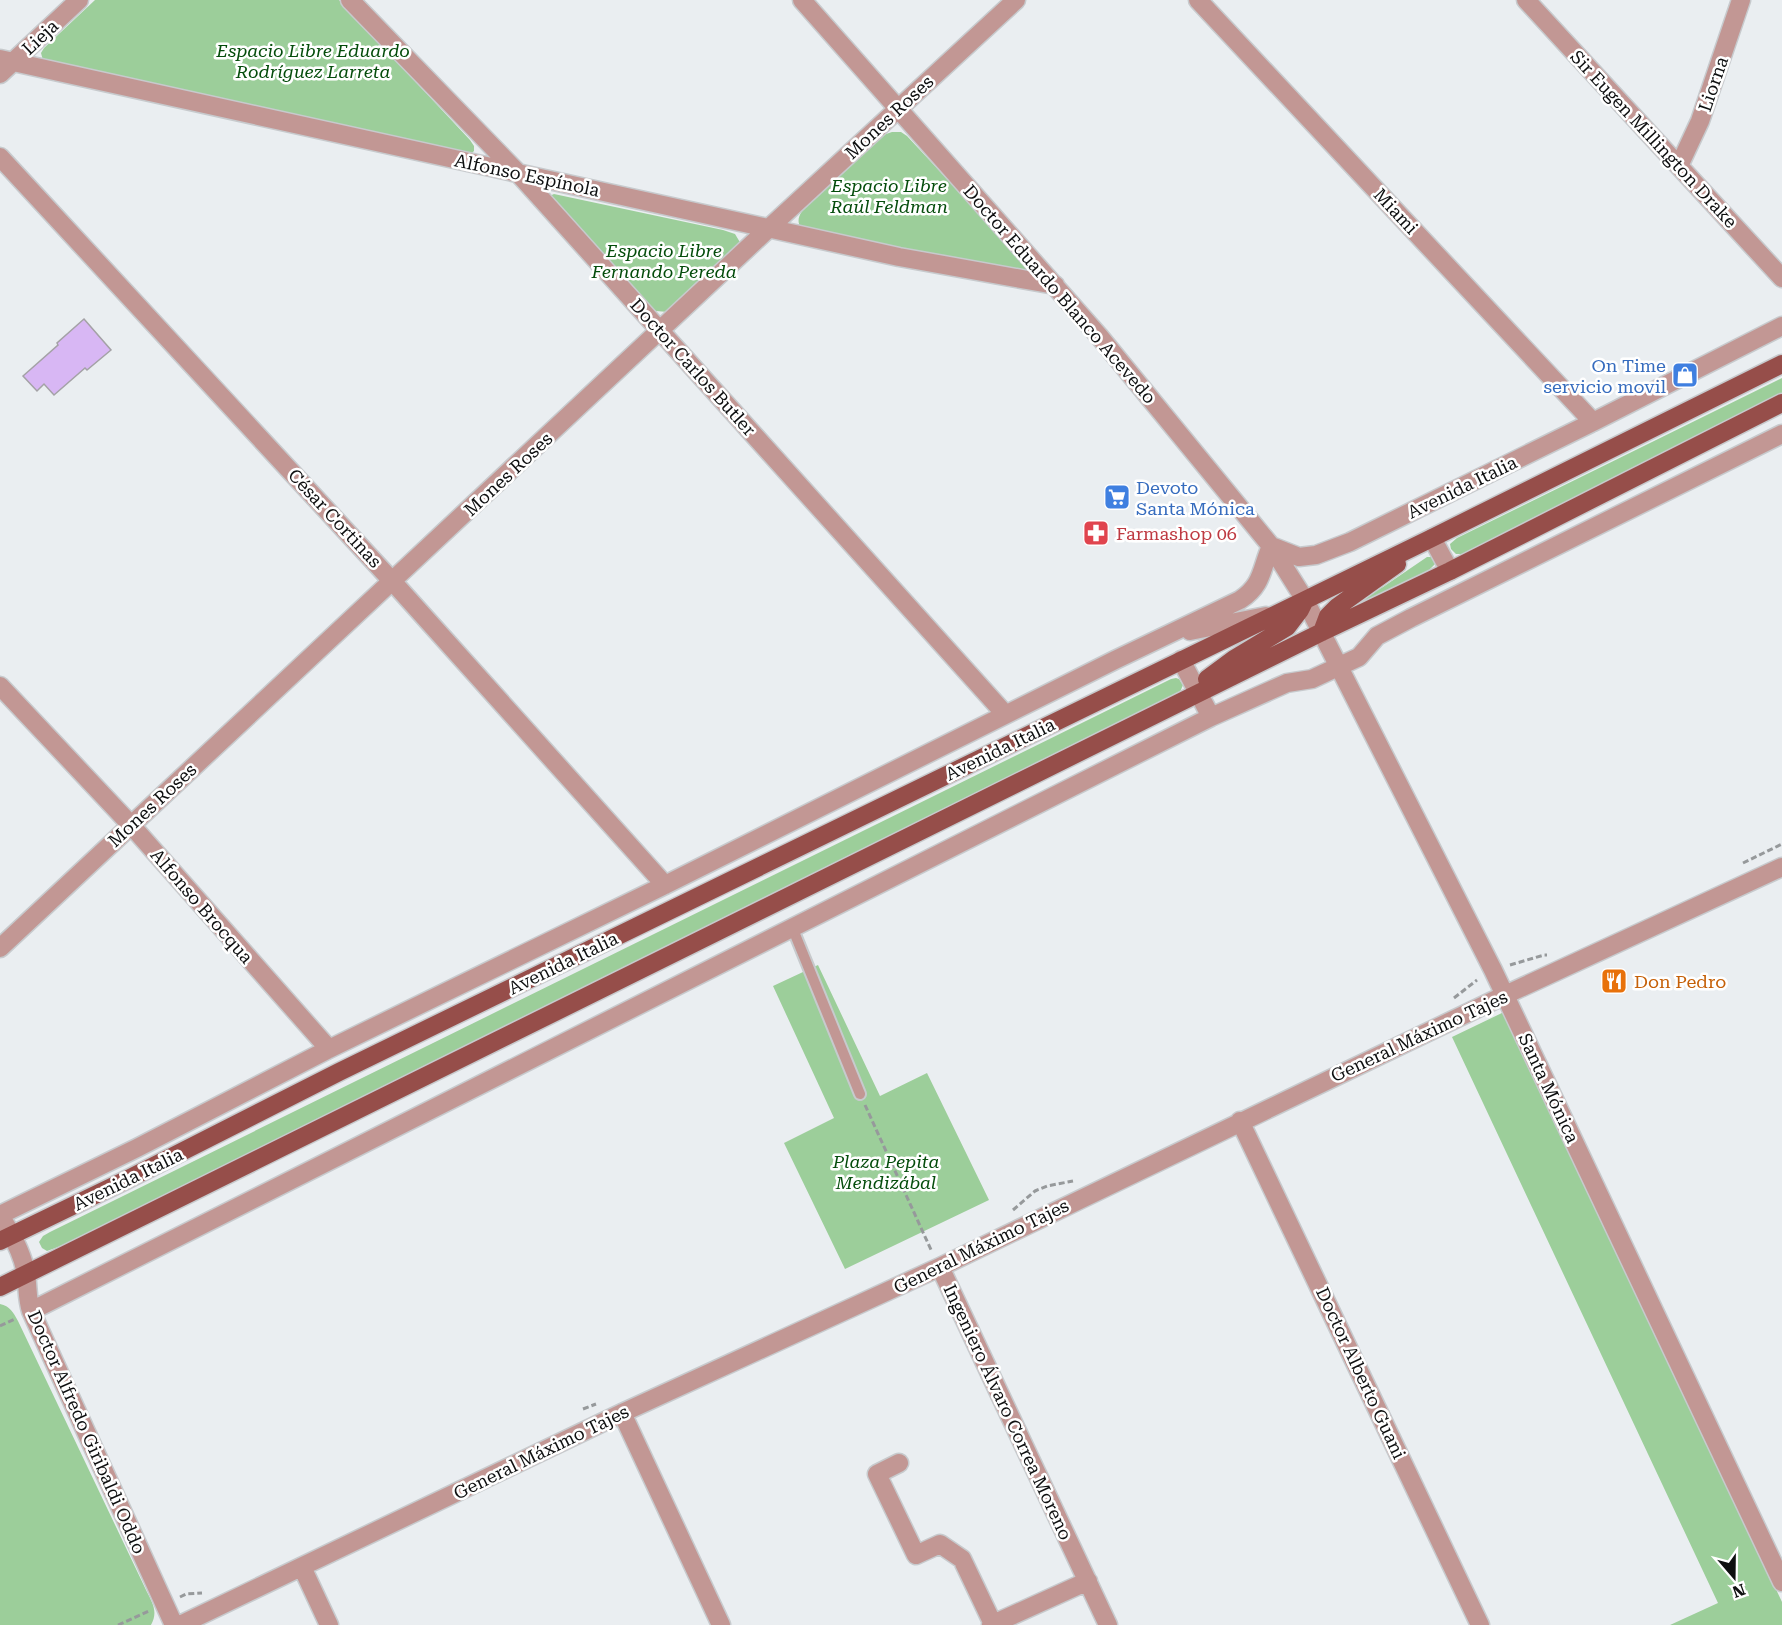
<svg xmlns="http://www.w3.org/2000/svg" width="1782" height="1625" viewBox="0 0 1782 1625" font-family="'Roboto Serif',serif">
  <style>
    .green { fill: #9cce9a }
    .building { fill: #d8b7f4; stroke: #a4a2a6; stroke-width: 1.5 }
    .lines { fill: none; stroke-linecap: round; stroke-linejoin: round }
    .service-casing { stroke: #c7cacd; stroke-width: 14 }
    .minor-casing { stroke: #c7cacd; stroke-width: 21 }
    .primary-casing { stroke: #c7cacd; stroke-width: 21 }
    .path { stroke: #96999b; stroke-width: 3; stroke-dasharray: 6 3; stroke-linecap: butt }
    .service { stroke: #c29794; stroke-width: 10 }
    .minor { stroke: #c29794; stroke-width: 18 }
    .primary { stroke: #964e4a; stroke-width: 18 }
    .labels { text-anchor: middle; dominant-baseline: central; stroke-width: 5; stroke-linejoin: round; paint-order: stroke }
    .street-label { font-size: 18px; fill: #0e0f10; stroke: #fff }
    .park-label { font-size: 18px; font-style: italic; fill: #044c0b; stroke: #fff }
    .shop-label { font-size: 18px; fill: #366cbe; stroke: #fff; text-anchor: end }
    .health-label { font-size: 18px; fill: #be3a42; stroke: #fff; text-anchor: start }
    .food-label { font-size: 18px; fill: #c56008; stroke: #fff; text-anchor: start }
  </style>
  <rect width="100%" height="100%" fill="#eaeef1"/>
  <path class="green" d="M 95,0 L 339,0 L 470,140 L 474,146 L 474,151 L 470,155 L 44,64 L 41,53 L 44,48 Z
    M 892,132 L 901,132 L 907,136 L 1023,261 L 1030,269 L 1029,271 L 991,268 L 801,228 C 795,219 801,212 808,204 L 883,135 Z
    M 554,194 L 723,230 L 735,234 L 741,244 L 668,312 L 656,311 L 648,305 L 547,197 Z
    M 1782,378 L 1782,397 L 1474,549 L 1462,554 L 1456,554 L 1451,549 L 1450,544 L 1457,538 Z
    M 1427,557 L 1431,557 L 1434,559 L 1435,564 L 1429,570 L 1342,613 L 1363,597 L 1383,587 Z
    M 1176,678 L 1179,679 L 1183,685 L 1180,692 L 61,1246 L 47,1251 L 42,1248 L 39,1242 L 43,1236 L 50,1232 L 1171,679 Z
    M 818,965 L 880,1096 L 927,1073 L 989,1200 L 845,1269 L 784,1143 L 834,1118 L 773,986 Z
    M 1504,1012 L 1782,1602 L 1782,1625 L 1670,1625 L 1718,1603 L 1452,1037 Z
    M 0,1304 C 10,1306 13,1312 18,1321 L 147,1592 C 153,1604 158,1612 151,1625 L 0,1625 Z"/>
  <path class="building" d="M 84,319 L 111,350 L 87,370 L 85,368 L 54,395 L 44,384 L 37,391 L 23,376 L 58,345 L 57,343 Z"/>
  <g class="lines">
    <defs>
      <path id="service" d="M 792,927 L 860,1094"/>
      <path id="minor" d="M 350,0 L 518,173 L 1005,714
        M 802,0 L 1099,336 L 1271,546 L 1305,600 L 1493,970 L 1782,1582
        M 1198,0 L 1593,422
        M 1526,0 L 1782,278
        M 0,59 L 899,257 L 1055,285
        M 0,74 L 79,0
        M 0,157 L 393,582 L 665,885
        M 1679,166 L 1700,121 L 1741,0
        M 1432,538 L 1450,571
        M 1271,546 L 1299,557 L 1316,555 L 1350,542 L 1593,422 L 1782,326
        M 1190,631 L 1266,616
        M 1181,660 L 1211,717
        M 0,686 L 131,825 L 329,1049
        M 0,948 L 769,228 L 1016,0
        M 1240,1121 L 1480,1625
        M 0,1215 L 137,1148 L 329,1049 L 665,885 L 1115,660 L 1240,600 C 1263,585 1261,569 1271,546
        M 4,1222 C 14,1238 23,1255 26,1274 C 28,1287 27,1299 31,1311 L 174,1625
        M 940,1267 L 1108,1625
        M 31,1311 L 1211,717 L 1287,683 L 1312,679 L 1359,657 L 1377,636 L 1411,618 L 1782,434
        M 622,1413 L 721,1625
        M 899,1463 L 877,1474 L 916,1555 L 940,1544 L 962,1559 L 993,1624
        M 302,1567 L 329,1625
        M 180,1625 L 622,1413 L 940,1267 L 1505,995 L 1782,867
        M 991,1625 L 1088,1581"/>
      <path id="primary" d="M 1322,632 L 1328,616 L 1337,607 L 1397,564
        M 1207,679 L 1234,659 L 1287,627 L 1300,610 L 1305,600
        M 0,1241 L 126,1180 L 339,1072 L 1432,538 L 1782,364
        M 0,1287 L 1322,632 L 1450,571 L 1782,403"/>
    </defs>
    <use href="#service" class="service-casing"/>
    <use href="#minor" class="minor-casing"/>
    <use href="#primary" class="primary-casing"/>
    <path class="path" d="M 1743,863 L 1782,844
      M 1510,965 L 1544,955 L 1547,955
      M 1454,998 L 1477,980
      M 865,1105 L 932,1252
      M 1013,1210 L 1035,1191 L 1047,1186 L 1073,1181
      M 0,1326 L 15,1319
      M 583,1409 L 596,1404
      M 180,1597 L 186,1594 L 202,1593
      M 118,1625 L 149,1611"/>
    <use href="#service" class="service"/>
    <use href="#minor" class="minor"/>
    <use href="#primary" class="primary"/>
  </g>
  <defs>
    <symbol id="shop-square" viewBox="-11 -11 22 22"><rect x="-9" y="-9" width="18" height="18" rx="4" fill="#3f7fe0" stroke="#fff"/><path d="M-5-2.5h2.3a2.7 3.5 0 0 1 5.4 0H5L5.5 6h-11ZM-1.5-2.5h3a1.5 2.3 0 0 0-3 0Z" fill="#fff"/></symbol>
    <symbol id="supermarket-square" viewBox="-11 -11 22 22"><rect x="-9" y="-9" width="18" height="18" rx="4" fill="#3f7fe0" stroke="#fff"/><path d="M-6-5.5h2.5l.6 2H6L4.5 2H-2.5L-4.4-4H-6ZM-1.5 3.2a1.3 1.3 0 1 0 .1 0ZM3 3.2a1.3 1.3 0 1 0 .1 0Z" fill="#fff"/></symbol>
    <symbol id="pharmacy-square" viewBox="-11 -11 22 22"><rect x="-9" y="-9" width="18" height="18" rx="4" fill="#e0444e" stroke="#fff"/><path d="M-2-6h4v4h4v4h-4v4h-4v-4h-4v-4h4Z" fill="#fff"/></symbol>
    <symbol id="restaurant-square" viewBox="-11 -11 22 22"><rect x="-9" y="-9" width="18" height="18" rx="4" fill="#e8710a" stroke="#fff"/><path d="M-5-6h1v4h1v-4h1v4h1v-4h1v5L-1.5 .5V6h-2V.5L-5-1ZM5-6V6H3V1.5H1.5Q1.5-4 5-6Z" fill="#fff"/></symbol>
  </defs>
  <g fill-rule="evenodd">
    <use href="#shop-square" x="1670" y="360" width="30" height="30"/>
    <use href="#supermarket-square" x="1102" y="482" width="30" height="30"/>
    <use href="#pharmacy-square" x="1081" y="518" width="30" height="30"/>
    <use href="#restaurant-square" x="1599" y="966" width="30" height="30"/>
  </g>
  <g class="labels">
    <g class="street-label">
      <text transform="translate(40 37) rotate(-43)">Lieja</text>
      <text transform="translate(1713 84) rotate(-71)">Liorna</text>
      <text transform="translate(889 117) rotate(-43)">Mones Roses</text>
      <text transform="translate(1654 139) rotate(47)">Sir Eugen Millington Drake</text>
      <text transform="translate(527 175) rotate(12)">Alfonso Espínola</text>
      <text transform="translate(1396 211) rotate(47)">Miami</text>
      <text transform="translate(1060 294) rotate(49)">Doctor Eduardo Blanco Acevedo</text>
      <text transform="translate(693 367) rotate(48)">Doctor Carlos Butler</text>
      <text transform="translate(508 474) rotate(-43)">Mones Roses</text>
      <text transform="translate(1462 487) rotate(-26)">Avenida Italia</text>
      <text transform="translate(335 518) rotate(47)">César Cortinas</text>
      <text transform="translate(1000 749) rotate(-26)">Avenida Italia</text>
      <text transform="translate(152 805) rotate(-43)">Mones Roses</text>
      <text transform="translate(202 906) rotate(49)">Alfonso Brocqua</text>
      <text transform="translate(563 963) rotate(-26)">Avenida Italia</text>
      <text transform="translate(1419 1036) rotate(-25)">General Máximo Tajes</text>
      <text transform="translate(1549 1088) rotate(65)">Santa Mónica</text>
      <text transform="translate(128 1179) rotate(-26)">Avenida Italia</text>
      <text transform="translate(981 1246) rotate(-26)">General Máximo Tajes</text>
      <text transform="translate(1361 1373) rotate(65)">Doctor Alberto Guani</text>
      <text transform="translate(1008 1412) rotate(65)">Ingeniero Álvaro Correa Moreno</text>
      <text transform="translate(87 1432) rotate(66)">Doctor Alfredo Giribaldi Oddo</text>
      <text transform="translate(541 1452) rotate(-26)">General Máximo Tajes</text>
    </g>
    <g class="park-label">
      <text x="313" y="50">Espacio Libre Eduardo<tspan x="313" dy="21">Rodríguez Larreta</tspan></text>
      <text x="889" y="185">Espacio Libre<tspan x="889" dy="21">Raúl Feldman</tspan></text>
      <text x="664" y="250">Espacio Libre<tspan x="664" dy="21">Fernando Pereda</tspan></text>
      <text x="886" y="1161">Plaza Pepita<tspan x="886" dy="21">Mendizábal</tspan></text>
    </g>
    <g class="shop-label">
      <text x="1666" y="365">On Time<tspan x="1666" dy="21">servicio movil</tspan></text>
      <text x="1136" y="487" text-anchor="start">Devoto<tspan x="1136" dy="21">Santa Mónica</tspan></text>
    </g>
    <g class="health-label">
      <text x="1116" y="533">Farmashop 06</text>
    </g>
    <g class="food-label">
      <text x="1634" y="981">Don Pedro</text>
    </g>
  </g>
  <g transform="translate(1734 1577) rotate(160)" stroke="#ffffff" stroke-width="4.5" paint-order="stroke">
  <path d="M0-4.5L10 22L0 15L-10 22Z" fill="#0e0f10"/>
  <text y="-9" font-size="16" font-weight="bold" text-anchor="middle" fill="#0e0f10">N</text>
  </g>
</svg>
